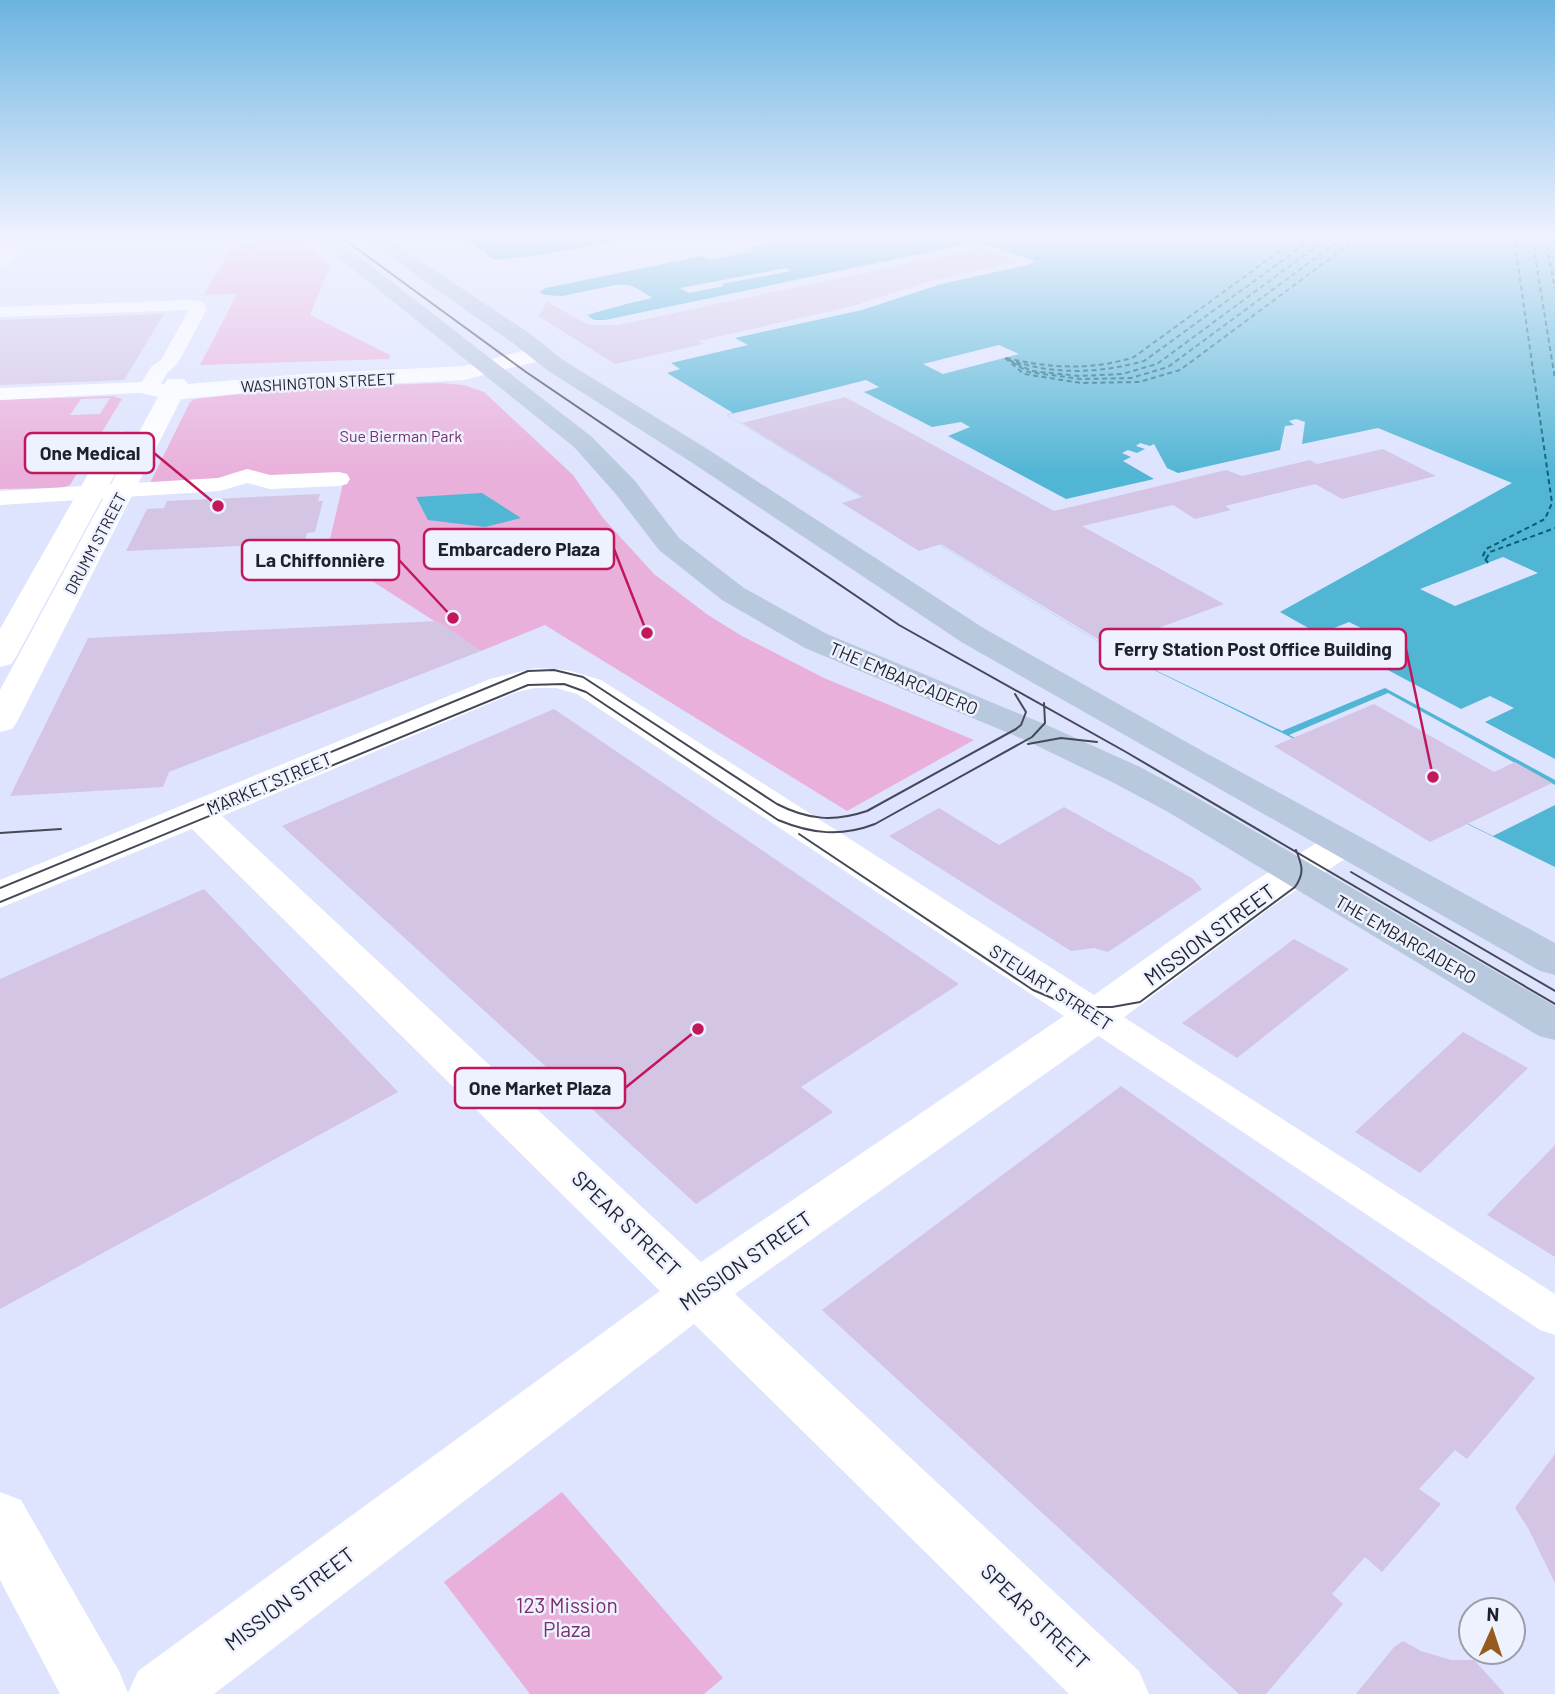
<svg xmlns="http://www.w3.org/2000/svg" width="1555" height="1694" viewBox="0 0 1555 1694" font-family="Barlow,sans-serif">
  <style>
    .green { fill: #e9b0db; fill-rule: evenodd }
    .water { fill: #51b5d4 }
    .pier { fill: #dee3fe }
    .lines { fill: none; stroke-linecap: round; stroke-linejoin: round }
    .ferry { stroke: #085e73; stroke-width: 2; stroke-dasharray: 5 3.5; stroke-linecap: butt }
    .building { fill: #d4c5e4 }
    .minor { fill: #fff; fill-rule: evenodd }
    .tertiary { fill: #fff; fill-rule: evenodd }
    .primary { fill: #b8c9de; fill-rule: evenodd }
    .tram { stroke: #454857; stroke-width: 2 }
    .labels { text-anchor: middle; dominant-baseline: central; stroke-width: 5; stroke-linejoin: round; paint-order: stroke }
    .far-street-label { font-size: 16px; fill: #1e202c; stroke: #eef1fe }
    .far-park-label { font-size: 16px; fill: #7b2d6c; stroke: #eef1fe }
    .street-label { font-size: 18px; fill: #1e202c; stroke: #eef1fe }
    .near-street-label { font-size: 21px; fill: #1e202c; stroke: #eef1fe }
    .near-park-label { font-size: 21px; fill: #7b2d6c; stroke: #eef1fe }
    .leader { fill: none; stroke: #c2185b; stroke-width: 2.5 }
    .callout-dot { fill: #c2185b; stroke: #eef1fe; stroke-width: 2.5 }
    .callout { fill: #eef1fe; stroke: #c2185b; stroke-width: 2.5 }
    .callout-label { font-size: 19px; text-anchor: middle; font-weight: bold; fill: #1e202c }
  </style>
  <rect width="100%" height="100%" fill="#dee3fe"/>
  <path class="green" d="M 253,237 L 294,237 L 330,265 L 310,315 L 390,355 L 389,359 L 200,365 L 237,294 L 204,295 L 231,247 L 261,244 Z
    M 441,383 L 464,385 L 484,392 L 573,475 L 603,518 L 654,574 L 708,615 L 742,636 L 824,678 L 974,740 L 847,811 L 545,625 L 481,651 L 327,552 L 345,475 L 150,483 L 190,402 L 195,399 L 294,388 Z
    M 114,396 L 122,399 L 70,485 L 61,488 L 0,489 L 0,400 ZM 110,398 L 100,414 L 70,415 L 81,399 Z
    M 562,1492 L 723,1678 L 704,1694 L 530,1694 L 444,1582 Z"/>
  <path class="water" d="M 457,237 L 642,237 L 522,258 L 495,260 L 485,254 L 486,251 L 474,248 L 477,244 L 466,243 Z
    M 796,237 L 1555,237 L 1555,867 L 1107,647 L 727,415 L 733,413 L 667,373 L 680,369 L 671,363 L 748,345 L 735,338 L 862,310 L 941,284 L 1031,264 L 1034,262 L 1032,260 L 977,242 L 605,320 L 594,320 L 587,315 L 651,297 C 644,293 634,285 626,285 C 603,284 559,305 539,292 L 548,286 L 599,275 Z
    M 482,493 L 521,518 L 485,527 L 428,520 L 416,497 Z"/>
  <path class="pier" d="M 646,237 L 643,241 L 549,258 L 499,263 L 495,260 L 548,254 Z
    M 777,237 L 797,237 L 748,247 L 755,251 L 709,260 L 702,256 L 536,290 L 547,283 L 599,272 Z
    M 786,268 L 791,271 L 722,284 L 724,286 L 689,293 L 680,288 Z
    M 615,285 L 627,285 L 652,298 L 590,312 L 584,317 L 584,313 L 589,309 L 642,296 L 627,288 L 564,299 L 550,299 L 544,295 L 563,296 Z
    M 999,345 L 1019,354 L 943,374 L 923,364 Z
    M 866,380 L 879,387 L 864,392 L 932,427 L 961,422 L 970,427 L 948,436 L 1066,499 L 1154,479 L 1123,461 L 1131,457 L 1122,453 L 1128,450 L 1137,453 L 1145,449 L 1136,446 L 1140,443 L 1150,446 L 1154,444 L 1167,468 L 1178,473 L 1280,450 L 1285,426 L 1294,425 L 1289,421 L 1296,419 L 1305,422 L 1302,444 L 1378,428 L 1512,483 L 1280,612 L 1319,634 L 1349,622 L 1371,633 L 1341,645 L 1461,709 L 1490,696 L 1514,708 L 1485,722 L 1555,759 L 1555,780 L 1385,688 L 1282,731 L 1107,647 L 727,415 Z
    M 1503,557 L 1538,573 L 1455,606 L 1420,589 Z
    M 1388,693 L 1555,785 L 1555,805 L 1493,836 L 1289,735 Z"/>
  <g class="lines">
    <path class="ferry" d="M 1532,237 L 1555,379
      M 1545,237 L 1555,289
      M 1005,358 L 1024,374 L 1081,383 L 1139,382 L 1180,370 L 1359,237
      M 1006,358 C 1050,368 1091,371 1134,357 L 1299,237
      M 1009,360 L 1032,371 L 1079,376 L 1122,374 L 1157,364 L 1329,237
      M 1012,362 L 1028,372 L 1081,379 L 1131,378 L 1168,367 L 1344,237
      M 1016,362 C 1059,375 1101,373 1144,361 L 1315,237
      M 1486,559 L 1490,552 L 1555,528
      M 1488,563 L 1483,556 L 1486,549 L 1545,519 L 1552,503 L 1514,237"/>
  </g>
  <path class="building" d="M 982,248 L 1018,262 L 930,281 L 849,307 L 698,341 L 704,344 L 615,364 L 538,316 L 547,302 L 589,325 L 618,325 Z
    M 164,314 L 124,380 L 0,385 L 0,320 Z
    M 845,397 L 1054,511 L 1226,470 L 1242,476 L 1310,460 L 1317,464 L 1383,449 L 1436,476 L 1342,499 L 1315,484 L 1225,506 L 1231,510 L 1195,519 L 1173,505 L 1082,526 L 1224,604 L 1109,646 L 941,544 L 919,551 L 842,503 L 863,497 L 742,423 Z
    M 320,494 L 318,501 L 323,501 L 315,532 L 307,533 L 304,543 L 126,551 L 147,509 L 164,508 L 167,501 Z
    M 438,621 L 481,651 L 169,772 L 163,787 L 10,796 L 88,638 Z
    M 1374,704 L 1494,772 L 1515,762 L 1552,783 L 1430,842 L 1274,746 Z
    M 554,709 L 959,984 L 801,1087 L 833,1112 L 696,1204 L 282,826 Z
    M 1064,807 L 1192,878 L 1202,889 L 1108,952 L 1094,948 L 1071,951 L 889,836 L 939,808 L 999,845 Z
    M 204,889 L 398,1092 L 0,1309 L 0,979 Z
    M 1294,939 L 1349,969 L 1237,1058 L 1182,1023 Z
    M 1463,1032 L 1528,1068 L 1420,1173 L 1355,1132 Z
    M 1121,1086 L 1535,1378 L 1467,1459 L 1455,1450 L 1419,1489 L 1441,1504 L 1382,1572 L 1365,1557 L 1332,1594 L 1343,1604 L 1266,1694 L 1239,1694 L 822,1310 Z
    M 1555,1145 L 1555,1257 L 1487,1215 Z
    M 1555,1454 L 1555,1583 L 1528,1528 L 1515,1508 Z
    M 1403,1641 L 1421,1651 L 1451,1660 L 1474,1660 L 1505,1694 L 1356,1694 L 1394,1647 Z"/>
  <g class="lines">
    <path class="minor" d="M 15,237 L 32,237 L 6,266 L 0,268 L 0,253 Z
      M 190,300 L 202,301 L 207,309 L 178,363 L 167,373 L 156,392 L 0,400 L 0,388 L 142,382 L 152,366 L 161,360 L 189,310 L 0,317 L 0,307 Z
      M 247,469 L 270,475 L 339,472 L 347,474 L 350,479 L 347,484 L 339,486 L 270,489 L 247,483 L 220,491 L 0,505 L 0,491 L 218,478 Z
      M 1095,1004 L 1108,1007 L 1555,1294 L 1555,1335 L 1540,1330 L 1082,1025 L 1077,1016 L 1082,1007 Z"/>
    <path class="tertiary" d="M 539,347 L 547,349 L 550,354 L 547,359 L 464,380 L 305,388 L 181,399 L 17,722 L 12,729 L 0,732 L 0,690 L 158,397 L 141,393 L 137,388 L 141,383 L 149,381 L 164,384 L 168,379 L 184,379 L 188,384 L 305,374 L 464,366 Z
      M 121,431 L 130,434 L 134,439 L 16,657 L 11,664 L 0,667 L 0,629 L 108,439 L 112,434 Z
      M 535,668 L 567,670 L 601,680 L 1094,995 L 1253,882 L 1328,836 L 1342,832 L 1356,836 L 1361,844 L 1356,852 L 1281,900 L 1111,1027 L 735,1294 L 1139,1671 L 1149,1694 L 1069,1694 L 694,1324 L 214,1694 L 60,1694 L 0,1580 L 0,1492 L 21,1500 L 119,1671 L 128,1693 L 138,1671 L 660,1291 L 192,829 L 0,908 L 0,880 L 490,679 ZM 535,688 L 556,688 L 577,694 L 1064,1016 L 701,1262 L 222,816 L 514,693 Z"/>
    <path class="primary" d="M 313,237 L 334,237 L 592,437 L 635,481 L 679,538 L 744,588 L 827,634 L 1049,726 L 1140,767 L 1194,796 L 1555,1006 L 1555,1040 L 1539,1036 L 1168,812 L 1114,783 L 1025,740 L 805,648 L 722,600 L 659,550 L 615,493 L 574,447 Z
      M 362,237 L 384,237 L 529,333 L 563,360 L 709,450 L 985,629 L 1206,753 L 1555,943 L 1555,975 L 1540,971 L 963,643 L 691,462 L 547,370 L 513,343 Z"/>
    <path class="tram" d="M 341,237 L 526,372 L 899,625 L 1126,752 L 1555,1004
      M 1028,744 L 1061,738 L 1097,742
      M 0,833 L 61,829
      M 799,834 L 1033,990 L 1059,1001 L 1085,1007 L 1112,1007 L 1140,1002 L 1295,887 C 1305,873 1302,865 1296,850
      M 1351,872 L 1555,991
      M 0,888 L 528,671 L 554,670 L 583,677 L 777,804 C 808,820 834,822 867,811 L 1016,729 L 1021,725 L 1026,712 L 1015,694
      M 0,902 L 528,685 L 564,684 L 586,692 L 778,820 C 812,834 841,837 875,824 L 1032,737 L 1045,723 L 1044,703"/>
  </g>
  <linearGradient id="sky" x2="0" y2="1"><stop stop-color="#6bb4e0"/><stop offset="0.5" stop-color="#f0f2ff"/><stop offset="1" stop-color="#f0f2ff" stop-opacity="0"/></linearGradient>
  <rect width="1555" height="474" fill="url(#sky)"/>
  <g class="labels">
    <g class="far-street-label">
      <text transform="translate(318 382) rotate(-3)">WASHINGTON STREET</text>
      <text transform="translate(95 543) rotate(-62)">DRUMM STREET</text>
    </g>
    <g class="far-park-label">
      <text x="401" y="435">Sue Bierman Park</text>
    </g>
    <g class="street-label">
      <text transform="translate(904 678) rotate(23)">THE EMBARCADERO</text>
      <text transform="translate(269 783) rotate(-23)">MARKET STREET</text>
      <text transform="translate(1406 939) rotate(30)">THE EMBARCADERO</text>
      <text transform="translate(1051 987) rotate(33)">STEUART STREET</text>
    </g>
    <g class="near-street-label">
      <text transform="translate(1209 934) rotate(-36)">MISSION STREET</text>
      <text transform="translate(627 1223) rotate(44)">SPEAR STREET</text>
      <text transform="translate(745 1260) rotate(-35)">MISSION STREET</text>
      <text transform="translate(289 1598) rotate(-37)">MISSION STREET</text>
      <text transform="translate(1036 1616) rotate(44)">SPEAR STREET</text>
    </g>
    <g class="near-park-label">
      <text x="567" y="1604">123 Mission<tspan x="567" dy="24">Plaza</tspan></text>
    </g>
  </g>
  <path class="leader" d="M218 506L154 453M647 633L614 549M453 618L399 560M1433 777L1406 649M698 1029L625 1088"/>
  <g class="callout-dot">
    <circle cx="218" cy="506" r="7"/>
    <circle cx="647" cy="633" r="7"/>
    <circle cx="453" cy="618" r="7"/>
    <circle cx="1433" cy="777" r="7"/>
    <circle cx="698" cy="1029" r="7"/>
  </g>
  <g class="callout">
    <rect x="25" y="433" width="129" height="40" rx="7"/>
    <rect x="424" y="529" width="190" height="40" rx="7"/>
    <rect x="242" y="540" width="157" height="40" rx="7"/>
    <rect x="1100" y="629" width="306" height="40" rx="7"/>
    <rect x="455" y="1068" width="170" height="40" rx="7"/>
  </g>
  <g class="callout-label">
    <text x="90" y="460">One Medical</text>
    <text x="519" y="556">Embarcadero Plaza</text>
    <text x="320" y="567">La Chiffonnière</text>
    <text x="1253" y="656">Ferry Station Post Office Building</text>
    <text x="540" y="1095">One Market Plaza</text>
  </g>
  <g transform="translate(1492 1631) rotate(3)"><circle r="33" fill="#eef1fe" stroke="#9b9daa" stroke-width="2"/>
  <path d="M0-5L12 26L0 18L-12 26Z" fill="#985b1e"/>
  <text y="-10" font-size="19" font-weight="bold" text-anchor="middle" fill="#1e202c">N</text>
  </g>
</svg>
